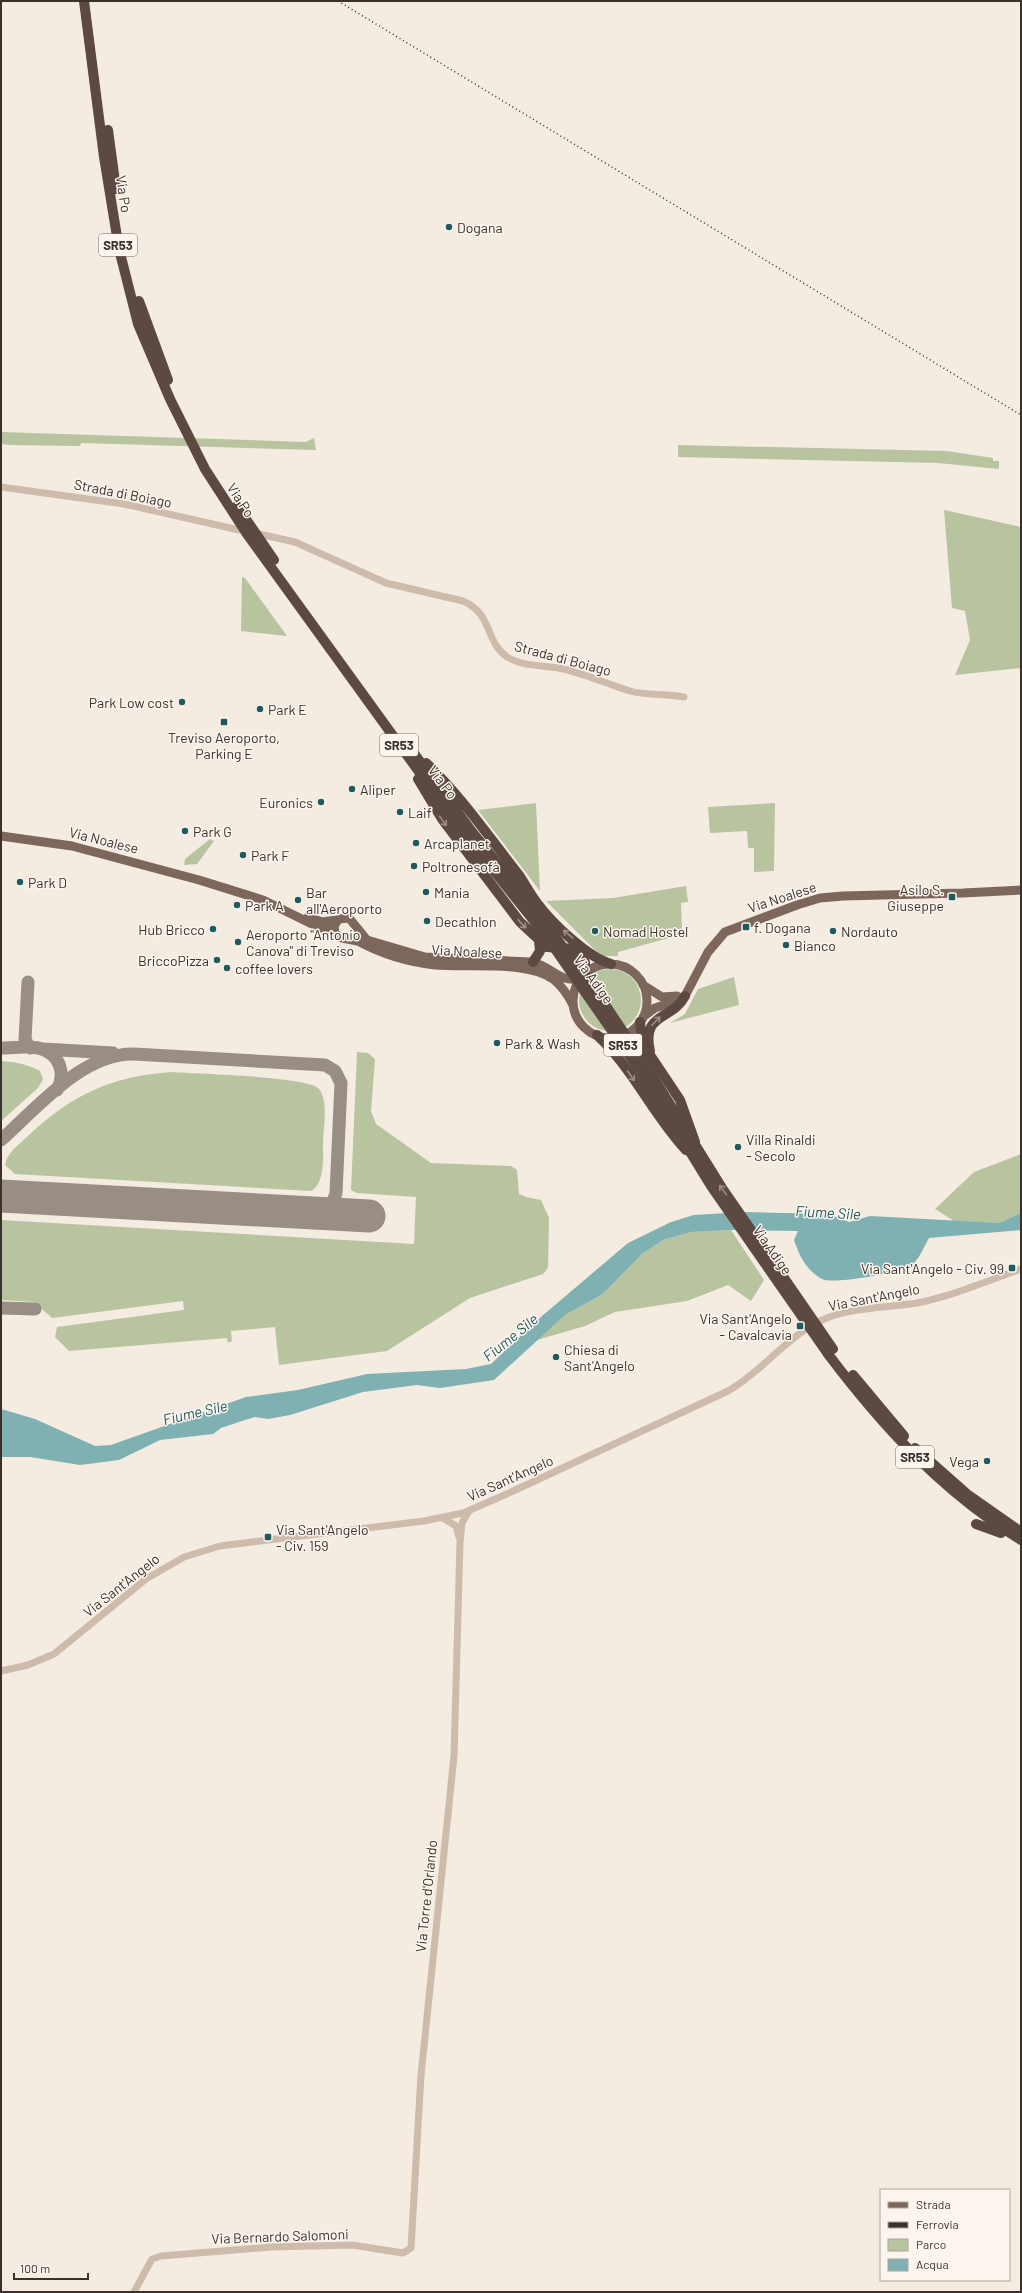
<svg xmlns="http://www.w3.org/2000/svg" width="1022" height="2293" viewBox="0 0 1022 2293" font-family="Barlow,sans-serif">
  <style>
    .green { fill: #b8c4a0 }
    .water { fill: #7fb0b2 }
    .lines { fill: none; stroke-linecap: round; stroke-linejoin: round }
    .taxiway { stroke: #988e86; stroke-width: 13 }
    .runway { stroke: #988e86; stroke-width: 33 }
    .minor { stroke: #cdbbac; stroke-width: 7 }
    .major { stroke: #7d675c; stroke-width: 9 }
    .highway { stroke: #5c4a42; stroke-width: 10 }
    .rail { stroke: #3b302b; stroke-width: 1.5; stroke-dasharray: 1 3; stroke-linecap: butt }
    .highway-bridge { stroke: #5c4a42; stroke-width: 10 }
    .oneway { stroke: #9c8e87 }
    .poi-dot { fill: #1f5a5e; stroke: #fbf5ee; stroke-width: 1.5 }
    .labels { text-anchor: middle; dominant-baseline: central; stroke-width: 3; stroke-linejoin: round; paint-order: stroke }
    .shield { fill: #fbf5ee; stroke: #756b66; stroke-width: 1 }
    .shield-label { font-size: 13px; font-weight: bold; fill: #3b302b }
    .street-label { font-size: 14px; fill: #3b302b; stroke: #fbf5ee }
    .poi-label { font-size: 14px; fill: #3b302b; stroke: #fbf5ee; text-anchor: start }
    .water-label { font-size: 15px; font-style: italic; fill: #1f5a5e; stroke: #fbf5ee }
  </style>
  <rect width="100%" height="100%" fill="#f4ebe1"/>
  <path class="green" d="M 1,432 L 306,442 L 314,438 L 316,450 L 81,443 L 80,446 L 10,445 L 1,444 Z
    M 678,445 L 947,451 L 993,458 L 993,461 L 999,461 L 999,469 L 938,463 L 678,457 Z
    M 944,510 L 1021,527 L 1021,668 L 955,675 L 970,640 L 965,611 L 952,608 Z
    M 242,577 L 245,578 L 287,636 L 241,631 Z
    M 536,803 L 540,891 L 478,810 Z
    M 775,803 L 774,871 L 754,872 L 754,848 L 748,848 L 747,831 L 710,833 L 708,807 Z
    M 210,839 L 214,841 L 197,864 L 184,865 L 185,859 Z
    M 686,886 L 688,902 L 681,903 L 682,930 L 680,935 L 618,952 L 618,956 L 604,956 L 596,951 L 546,901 L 613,898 Z
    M579 1000a31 31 0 1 1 62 0a31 31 0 1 1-62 0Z
    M 734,977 L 739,1005 L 670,1023 L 685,1014 L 698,989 Z
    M 357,1052 L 368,1053 L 375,1059 L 371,1111 L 376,1124 L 431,1163 L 511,1166 L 517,1170 L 519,1194 L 526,1197 L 541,1200 L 549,1218 L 548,1268 L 543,1274 L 470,1298 L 387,1351 L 279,1365 L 275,1327 L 231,1331 L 232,1341 L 228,1343 L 227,1338 L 69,1351 L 55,1337 L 57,1327 L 184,1310 L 183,1301 L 52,1318 L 34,1302 L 1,1300 L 1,1220 L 414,1244 L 416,1197 L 357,1193 L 351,1190 Z
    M 1,1061 C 15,1062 27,1064 40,1071 L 43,1079 L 38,1088 L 1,1121 Z
    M 172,1072 C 195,1074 309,1076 319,1089 C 329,1102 323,1128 323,1143 C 323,1157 325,1184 311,1191 L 15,1174 L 5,1165 C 7,1152 20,1144 29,1135 C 73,1094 112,1076 172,1072 Z
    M 1021,1154 L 1021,1213 L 999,1223 L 954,1221 L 935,1209 L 974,1172 Z
    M 731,1230 L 764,1280 L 751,1301 L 728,1285 L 687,1301 L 615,1312 L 585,1326 L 537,1340 L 565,1315 L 603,1294 L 642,1254 L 663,1240 L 691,1232 Z"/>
  <path class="water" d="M 745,1212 L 828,1214 L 849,1222 L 870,1216 L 999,1223 L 1021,1213 L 1021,1230 L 929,1238 C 925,1245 921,1255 915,1262 C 906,1272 834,1285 822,1279 C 806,1270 800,1257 794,1240 L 798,1231 L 731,1230 L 691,1232 L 663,1240 L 642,1254 L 603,1294 L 565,1315 L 494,1380 L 440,1388 L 417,1385 L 363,1392 L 290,1415 L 268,1419 L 255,1417 L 242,1421 L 221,1428 L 213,1434 L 160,1440 L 119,1460 L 80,1465 L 30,1457 L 1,1457 L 1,1409 L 35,1419 L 95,1446 L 111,1445 L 246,1397 L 298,1390 L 367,1374 L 466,1369 L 491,1364 L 542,1316 L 628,1243 L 671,1222 L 694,1215 Z"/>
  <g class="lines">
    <path class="taxiway" d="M 28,982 L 25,1040 L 30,1048
      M 1,1048 C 14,1048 30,1045 42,1049 C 60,1055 66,1074 57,1090
      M 43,1049 L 113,1053
      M 1,1140 C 37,1108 82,1053 134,1054 L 325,1065 L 335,1071 L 341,1083 L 336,1193 C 332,1209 322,1212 307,1212
      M 1,1194 L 7,1196
      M 1,1308 L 35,1309"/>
    <path class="runway" d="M 1,1196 L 369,1216"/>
    <path class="minor" d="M 1,487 L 124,504 L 239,530
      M 259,534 L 295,542 L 386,583 L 463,601 C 493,614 485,642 507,657 C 523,667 545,665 563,669 C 586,674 607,684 630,691 C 647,696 666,693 684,697
      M 443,1518 L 456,1526 L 459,1537
      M 1,1671 L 28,1665 L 54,1654 L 146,1579 L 184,1557 L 220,1546 L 424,1521 L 463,1513 L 509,1493 L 728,1391 C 763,1371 786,1337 822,1320 C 851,1307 886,1308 917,1303 C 953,1296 987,1281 1021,1269
      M 134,2292 L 152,2259 L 161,2256 L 271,2247 L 352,2245 L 403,2253 L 411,2248 L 421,2075 L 454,1756 L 460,1543 L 462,1523 L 469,1511"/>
    <path class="major" d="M 1,836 L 72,846 L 199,880 L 263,900 L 316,926 L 335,933
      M 308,917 L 322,922 L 337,920
      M573 1001a37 37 0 1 1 74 0a37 37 0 1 1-74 0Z
      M 643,985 L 662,997 L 677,996
      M 573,1005 C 568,995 562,986 553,979 C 526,960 468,968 435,965 C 410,962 382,954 360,942 C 351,938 341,941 335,933 L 334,926 L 339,919 L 349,918 L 367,940 L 425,957 L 530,962 C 552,965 558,984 581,978
      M 643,1017 L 655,1008 L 676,1001 L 685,996 L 708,952 L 725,932 L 797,905 L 820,898 L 843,896 L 963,893 L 1021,890"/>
    <path class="highway" d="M 84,1 L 104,157 L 119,249 L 138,324 L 170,399 L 205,469 L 247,534 L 459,827 L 546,936
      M 108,130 L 116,189
      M 139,301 L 168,380
      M 237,506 L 274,560
      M 404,740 L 470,829 L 551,931
      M 426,763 C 461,796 489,837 519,875 C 525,884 530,894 537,903 C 552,923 587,957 611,964
      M 418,779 L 442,819 L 520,922 L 547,947 L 575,949 L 585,962 L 585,974
      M 533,962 L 540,951 L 539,941
      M 640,1022 L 642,1043 L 680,1100 L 695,1142
      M 597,1035 C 633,1068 653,1115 686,1150
      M 650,1051 C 641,1012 672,1021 685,996
      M 828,1354 C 883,1427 943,1492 1021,1540
      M 853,1375 L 904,1436
      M 915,1448 L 967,1494 L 1021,1532
      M 976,1524 L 1001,1533"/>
    <path class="rail" d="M 338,1 L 1021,415"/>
    <path class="highway-bridge" d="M 551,931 L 600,997 L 648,1069 L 722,1188 L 833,1349
      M 546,936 L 642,1074 L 711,1186 L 828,1354"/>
  </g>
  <defs><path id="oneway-shaft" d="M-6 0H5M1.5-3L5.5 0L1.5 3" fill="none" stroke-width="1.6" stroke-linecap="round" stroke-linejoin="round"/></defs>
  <g class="oneway">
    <use href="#oneway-shaft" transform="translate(443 821) rotate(54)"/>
    <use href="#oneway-shaft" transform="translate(522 924) rotate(47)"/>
    <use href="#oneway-shaft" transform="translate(568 934) rotate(-139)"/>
    <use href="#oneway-shaft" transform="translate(656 1021) rotate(-45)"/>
    <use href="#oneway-shaft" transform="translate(631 1076) rotate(56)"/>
    <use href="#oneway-shaft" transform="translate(723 1190) rotate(-125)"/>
  </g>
  <g class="poi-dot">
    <circle cx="449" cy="227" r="4"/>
    <circle cx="182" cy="702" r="4"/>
    <circle cx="260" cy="709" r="4"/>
    <rect x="220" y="718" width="8" height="8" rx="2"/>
    <circle cx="352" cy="789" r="4"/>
    <circle cx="321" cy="802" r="4"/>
    <circle cx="400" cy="812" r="4"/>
    <circle cx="185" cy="831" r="4"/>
    <circle cx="416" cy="843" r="4"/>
    <circle cx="243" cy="855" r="4"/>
    <circle cx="414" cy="866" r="4"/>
    <circle cx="20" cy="882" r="4"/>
    <circle cx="426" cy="892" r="4"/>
    <rect x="948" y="893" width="8" height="8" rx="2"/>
    <circle cx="298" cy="900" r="4"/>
    <circle cx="237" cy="905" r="4"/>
    <circle cx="427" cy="921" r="4"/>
    <rect x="742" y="923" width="8" height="8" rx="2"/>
    <circle cx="213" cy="929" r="4"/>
    <circle cx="595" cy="931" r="4"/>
    <circle cx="833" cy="931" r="4"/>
    <circle cx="238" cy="942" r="4"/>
    <circle cx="786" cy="945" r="4"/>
    <circle cx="217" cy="960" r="4"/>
    <circle cx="227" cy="968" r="4"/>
    <circle cx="497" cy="1043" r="4"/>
    <circle cx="738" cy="1147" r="4"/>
    <rect x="1008" y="1264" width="8" height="8" rx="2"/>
    <rect x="796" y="1322" width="8" height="8" rx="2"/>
    <circle cx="556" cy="1357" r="4"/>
    <circle cx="987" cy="1461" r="4"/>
    <rect x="264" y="1533" width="8" height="8" rx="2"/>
  </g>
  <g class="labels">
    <g class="shield">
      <rect x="99" y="234" width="38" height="22" rx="3"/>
      <rect x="380" y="734" width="38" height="22" rx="3"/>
      <rect x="604" y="1034" width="38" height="22" rx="3"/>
      <rect x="896" y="1446" width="38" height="22" rx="3"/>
    </g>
    <g class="shield-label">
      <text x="118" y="245">SR53</text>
      <text x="399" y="745">SR53</text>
      <text x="623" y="1045">SR53</text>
      <text x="915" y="1457">SR53</text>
    </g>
    <g class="street-label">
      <text transform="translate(124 194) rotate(81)">Via Po</text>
      <text transform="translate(123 493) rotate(11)">Strada di Boiago</text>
      <text transform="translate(241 500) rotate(57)">Via Po</text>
      <text transform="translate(563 658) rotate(15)">Strada di Boiago</text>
      <text transform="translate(443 782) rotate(53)">Via Po</text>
      <text transform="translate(104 840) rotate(14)">Via Noalese</text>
      <text transform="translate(782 897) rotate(-18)">Via Noalese</text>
      <text transform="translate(467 951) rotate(3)">Via Noalese</text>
      <text transform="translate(594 979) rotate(54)">Via Adige</text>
      <text transform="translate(773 1250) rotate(55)">Via Adige</text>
      <text transform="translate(874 1297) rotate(-11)">Via Sant'Angelo</text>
      <text transform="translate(510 1478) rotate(-24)">Via Sant'Angelo</text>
      <text transform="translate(121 1585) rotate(-38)">Via Sant'Angelo</text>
      <text transform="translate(426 1896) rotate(-84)">Via Torre d'Orlando</text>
      <text transform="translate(280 2236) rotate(-2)">Via Bernardo Salomoni</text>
    </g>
    <g class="poi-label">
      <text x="457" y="227">Dogana</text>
      <text x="174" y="702" text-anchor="end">Park Low cost</text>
      <text x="268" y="709">Park E</text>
      <text x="224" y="737" text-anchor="middle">Treviso Aeroporto,<tspan x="224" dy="16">Parking E</tspan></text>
      <text x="360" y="789">Aliper</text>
      <text x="313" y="802" text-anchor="end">Euronics</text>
      <text x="408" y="812">Laif</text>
      <text x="193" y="831">Park G</text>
      <text x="424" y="843">Arcaplanet</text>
      <text x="251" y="855">Park F</text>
      <text x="422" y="866">Poltronesofà</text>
      <text x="28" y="882">Park D</text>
      <text x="944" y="889" text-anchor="end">Asilo S.<tspan x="944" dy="16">Giuseppe</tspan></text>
      <text x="306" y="892">Bar<tspan x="306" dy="16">all'Aeroporto</tspan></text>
      <text x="434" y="892">Mania</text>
      <text x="245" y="905">Park A</text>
      <text x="435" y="921">Decathlon</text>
      <text x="754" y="927">f. Dogana</text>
      <text x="205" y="929" text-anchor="end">Hub Bricco</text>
      <text x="603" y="931">Nomad Hostel</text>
      <text x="841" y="931">Nordauto</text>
      <text x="246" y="934">Aeroporto "Antonio<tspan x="246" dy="16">Canova" di Treviso</tspan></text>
      <text x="794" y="945">Bianco</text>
      <text x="209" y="960" text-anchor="end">BriccoPizza</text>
      <text x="235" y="968">coffee lovers</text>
      <text x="505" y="1043">Park &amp; Wash</text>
      <text x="746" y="1139">Villa Rinaldi<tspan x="746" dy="16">- Secolo</tspan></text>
      <text x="1004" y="1268" text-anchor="end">Via Sant'Angelo - Civ. 99</text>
      <text x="792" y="1318" text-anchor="end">Via Sant'Angelo<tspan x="792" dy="16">- Cavalcavia</tspan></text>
      <text x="564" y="1349">Chiesa di<tspan x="564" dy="16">Sant'Angelo</tspan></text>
      <text x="979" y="1461" text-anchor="end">Vega</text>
      <text x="276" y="1529">Via Sant'Angelo<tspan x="276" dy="16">- Civ. 159</tspan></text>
    </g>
    <g class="water-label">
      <text transform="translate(828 1212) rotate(3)">Fiume Sile</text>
      <text transform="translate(510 1337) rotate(-39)">Fiume Sile</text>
      <text transform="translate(195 1412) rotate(-13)">Fiume Sile</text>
    </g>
  </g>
  <rect width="1022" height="2293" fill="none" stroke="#3b302b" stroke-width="4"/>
  <rect x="880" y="2189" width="130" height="92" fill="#fbf5ee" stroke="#aea6a0"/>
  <rect x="888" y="2202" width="20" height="6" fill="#7d675c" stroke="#aea6a0"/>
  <text x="916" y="2209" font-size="12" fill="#3b302b">Strada</text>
  <rect x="888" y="2222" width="20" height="6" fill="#3b302b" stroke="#aea6a0"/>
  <text x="916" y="2229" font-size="12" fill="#3b302b">Ferrovia</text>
  <rect x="888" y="2239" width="20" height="12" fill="#b8c4a0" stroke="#aea6a0"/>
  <text x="916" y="2249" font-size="12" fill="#3b302b">Parco</text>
  <rect x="888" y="2259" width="20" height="12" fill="#7fb0b2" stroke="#aea6a0"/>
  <text x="916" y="2269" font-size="12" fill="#3b302b">Acqua</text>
  <path d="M14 2273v6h74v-6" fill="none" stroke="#3b302b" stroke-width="2"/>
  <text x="20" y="2273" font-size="12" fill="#3b302b" stroke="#fbf5ee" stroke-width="3" paint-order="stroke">100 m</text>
</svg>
